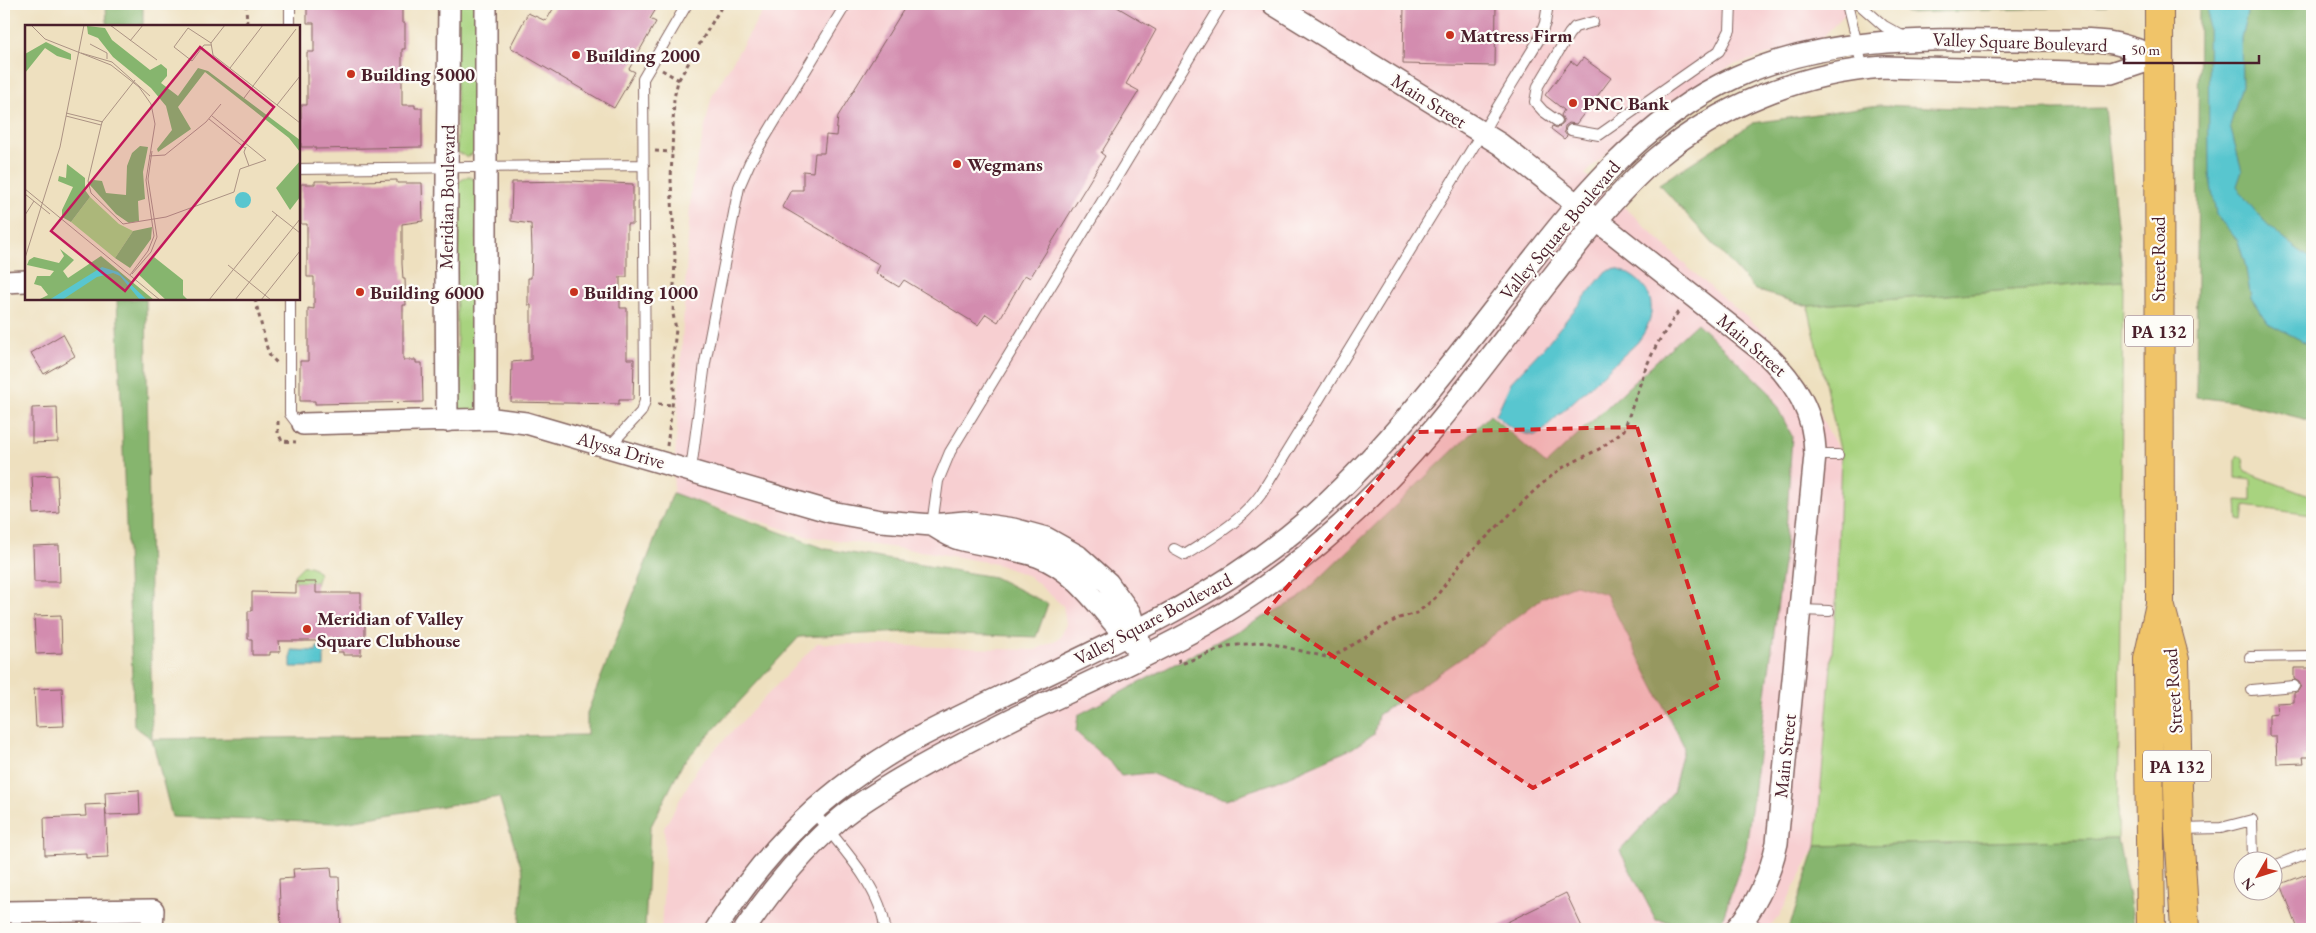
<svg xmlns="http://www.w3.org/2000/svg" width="2316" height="933" viewBox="0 0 2316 933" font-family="'EB Garamond',serif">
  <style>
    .built { fill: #f7cfd1 }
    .green { fill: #a8d37f; stroke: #797955 }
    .forest { fill: #86b56e; stroke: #686a4c }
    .water { fill: #59c6cf; stroke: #52727d }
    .building { fill: #d38caf }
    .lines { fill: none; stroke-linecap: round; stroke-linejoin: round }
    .service-casing { stroke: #83635f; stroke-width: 12 }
    .minor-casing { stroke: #83635f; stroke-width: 24 }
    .primary-casing { stroke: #83635f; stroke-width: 30 }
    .path { stroke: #83635f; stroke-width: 3; stroke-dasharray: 4 4; stroke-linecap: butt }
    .service { stroke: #fff; stroke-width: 10 }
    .minor { stroke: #fff; stroke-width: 21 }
    .primary { stroke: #f0c469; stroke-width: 28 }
    .marked { fill: #d62828; fill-opacity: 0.2; stroke: #d62828; stroke-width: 4; stroke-dasharray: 10 6; stroke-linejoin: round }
    .poi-dot { fill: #c8321e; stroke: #fdfcf7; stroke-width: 2 }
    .labels { text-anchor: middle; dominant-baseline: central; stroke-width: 4.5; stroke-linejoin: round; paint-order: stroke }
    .shield { fill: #fdfcf7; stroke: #806168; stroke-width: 1 }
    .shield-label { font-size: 18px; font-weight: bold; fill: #4a1f2b }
    .poi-label { font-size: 19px; font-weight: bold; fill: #4a1f2b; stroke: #fdfcf7; text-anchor: start }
    .street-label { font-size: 19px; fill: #4a1f2b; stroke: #fdfcf7 }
    .inset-road { fill: none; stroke: #ac9384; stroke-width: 1 }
    .view { fill: #c2185b; fill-opacity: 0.15; stroke: #c2185b; stroke-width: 2.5 }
    .inset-edge { fill: none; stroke: #4a1f2b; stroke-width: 2.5 }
  </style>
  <rect width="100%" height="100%" fill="#fdfcf7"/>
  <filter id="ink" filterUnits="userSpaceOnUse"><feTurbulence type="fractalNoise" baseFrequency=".02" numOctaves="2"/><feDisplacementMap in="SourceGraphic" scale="10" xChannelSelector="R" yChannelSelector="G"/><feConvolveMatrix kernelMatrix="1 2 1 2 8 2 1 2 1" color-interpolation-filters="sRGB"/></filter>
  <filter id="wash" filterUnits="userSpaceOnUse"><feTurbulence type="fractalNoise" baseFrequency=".0096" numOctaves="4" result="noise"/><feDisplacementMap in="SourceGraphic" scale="20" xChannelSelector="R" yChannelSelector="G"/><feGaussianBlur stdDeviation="1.12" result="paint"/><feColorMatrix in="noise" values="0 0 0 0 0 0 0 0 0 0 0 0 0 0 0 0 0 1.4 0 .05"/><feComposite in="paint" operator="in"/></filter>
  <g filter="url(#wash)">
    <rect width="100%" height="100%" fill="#eee0bf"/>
    <path class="built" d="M 767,4 L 1855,4 L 1821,39 L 1731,66 L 1670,102 L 1629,132 L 1585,174 L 1629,211 L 1693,272 L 1784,349 L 1848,467 L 1816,846 L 1779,917 L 1766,929 L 661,929 L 665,865 L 664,828 L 698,767 L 817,643 L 1035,650 L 1060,638 L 1066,624 L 1063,606 L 1029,576 L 996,564 L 935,553 L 805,536 L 673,493 L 691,188 L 712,96 Z"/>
    <path class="green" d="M 455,4 L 479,4 L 477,151 L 467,157 L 457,152 Z
      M 468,176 L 477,181 L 477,408 L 473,411 L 460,410 L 458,407 L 455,191 L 457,183 Z
      M 2123,281 L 2118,839 L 1816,846 L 1836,604 L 1841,454 L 1808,306 Z
      M 2238,456 L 2243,458 L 2245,472 L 2312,497 L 2312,515 L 2245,506 L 2243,521 L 2238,520 L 2237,500 L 2251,501 L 2251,480 L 2236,478 L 2236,459 Z
      M 303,566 C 310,565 315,567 319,574 L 316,585 L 316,582 L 296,582 L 296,584 L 294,575 Z"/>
    <path class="forest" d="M 106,4 L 143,4 L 143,26 L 107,26 Z
      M 1895,4 L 2107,4 L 2107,6 L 1907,13 Z
      M 2199,4 L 2312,4 L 2312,421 L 2237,402 L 2196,397 Z
      M 1879,105 L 2010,110 L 2105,108 L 2123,281 L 1808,306 L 1755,290 L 1659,184 L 1753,123 Z
      M 117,299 L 146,299 L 152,739 L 587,735 L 587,713 L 673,493 L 826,549 L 994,577 L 1048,604 L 1036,637 L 908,632 L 799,637 L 683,763 L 650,828 L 645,929 L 519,929 L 523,873 L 499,797 L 337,823 L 172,817 L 152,739 L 134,726 Z
      M 1697,323 L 1770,393 L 1792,436 L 1785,547 L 1746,849 L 1719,929 L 1656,920 L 1620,851 L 1673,792 L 1684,746 L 1606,594 L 1575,585 L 1542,598 L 1475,649 L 1378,715 L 1374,734 L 1351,749 L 1276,782 L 1226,799 L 1197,792 L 1150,773 L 1121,776 L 1112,764 L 1076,732 L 1078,715 L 1298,599 L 1490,415 L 1546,464 Z
      M 2118,839 L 2135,929 L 1786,929 L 1791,923 L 1816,846 Z"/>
    <path class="water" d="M 2208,4 L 2249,4 L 2241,38 L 2242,85 L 2230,126 L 2242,171 L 2237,186 C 2258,219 2280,238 2312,259 L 2312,346 L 2268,323 L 2251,298 L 2245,264 L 2238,241 L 2216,215 L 2209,173 Z
      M 1617,269 C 1655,282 1661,313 1637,343 L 1536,436 C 1519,434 1508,427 1496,415 L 1511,382 L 1544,347 L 1606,271 Z
      M 317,647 L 324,647 L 324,667 L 291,667 L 291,650 L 316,651 Z"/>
    <g id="blocks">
      <path class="building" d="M 307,4 L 395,4 L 395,8 L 402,8 L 402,23 L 405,23 L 405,49 L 402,49 L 402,105 L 415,105 L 415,108 L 422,108 L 422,147 L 315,149 L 315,147 L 301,147 L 301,105 L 307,105 L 307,52 L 314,52 L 314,23 L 307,23 Z
        M 556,4 L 659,4 L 650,19 L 656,22 L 629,69 L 635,72 L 614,108 L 510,47 L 528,13 L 546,21 Z
        M 907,4 L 1112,4 L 1156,30 L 1126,84 L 1139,91 L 1101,153 L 1105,156 L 1030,278 L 1025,275 L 998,322 L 986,314 L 978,325 L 904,280 L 899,287 L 876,273 L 880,265 L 782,207 L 791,190 L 803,190 L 803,171 L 813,172 L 815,153 L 824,153 L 826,135 L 836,136 L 838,116 Z
        M 1404,5 L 1496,6 L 1495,66 L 1403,64 Z
        M 1583,58 L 1611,78 L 1576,124 L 1569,123 L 1565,126 L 1564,132 L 1567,136 L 1564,139 L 1551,129 L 1552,126 L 1557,128 L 1562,125 L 1564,121 L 1561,115 L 1564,110 L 1545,95 L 1571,61 L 1577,66 Z
        M 397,180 L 397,183 L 422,183 L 423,221 L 402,224 L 402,264 L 403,279 L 405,279 L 406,305 L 403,305 L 403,360 L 416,360 L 416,363 L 422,363 L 423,402 L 315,404 L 315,401 L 300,401 L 300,361 L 308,361 L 308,308 L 314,309 L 314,277 L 307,277 L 307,224 L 301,224 L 301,184 L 315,184 L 315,181 L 329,181 L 329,182 Z
        M 570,181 L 633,184 L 633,224 L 627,224 L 627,277 L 620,277 L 620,308 L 627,308 L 627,359 L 634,359 L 633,400 L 619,400 L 619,404 L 511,402 L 512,362 L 531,360 L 531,305 L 528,305 L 528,278 L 531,278 L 532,249 L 531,224 L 511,221 L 512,182 Z
        M 63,334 L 75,356 L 44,374 L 31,353 Z
        M 57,407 L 58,442 L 32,443 L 32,408 Z
        M 57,475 L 59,512 L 34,514 L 32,476 Z
        M 59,545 L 60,582 L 34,582 L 33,546 Z
        M 296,582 L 316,582 L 316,593 L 361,593 L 361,621 L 365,621 L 365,637 L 361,637 L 361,655 L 343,655 L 343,652 L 334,652 L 334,641 L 279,641 L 280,652 L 270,652 L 270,655 L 252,655 L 252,639 L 248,639 L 248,611 L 252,611 L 252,592 L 296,593 Z
        M 61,615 L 62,653 L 36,654 L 34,616 Z
        M 2294,668 L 2312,668 L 2312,757 L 2303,757 L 2304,763 L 2277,764 L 2276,736 L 2269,736 L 2269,715 L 2277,714 L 2276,703 L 2294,702 L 2294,693 L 2298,691 L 2301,686 L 2299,682 L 2294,679 Z
        M 62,688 L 64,726 L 36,727 L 34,689 Z
        M 139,790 L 140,814 L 106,815 L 105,792 Z
        M 105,804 L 108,857 L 86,858 L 86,853 L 45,855 L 44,818 L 86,816 L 85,805 Z
        M 331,867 L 332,877 L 339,877 L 341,929 L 281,929 L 279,879 L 294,878 L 293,869 Z
        M 2312,872 L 2312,929 L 2298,929 L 2281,884 Z
        M 1566,893 L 1583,929 L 1493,929 L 1546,903 Z"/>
    </g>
  </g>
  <g filter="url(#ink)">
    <use href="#blocks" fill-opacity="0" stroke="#83635f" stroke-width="1"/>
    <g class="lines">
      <defs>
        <path id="service" d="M 290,4 L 290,26
          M 1847,4 L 1863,69
          M 1859,4 L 1884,26 L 1904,37
          M 1557,121 L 1543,111 L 1535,102 L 1538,86 L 1569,34 L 1575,27 L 1593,22
          M 1571,130 L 1599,135 L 1719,51 L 1730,30 L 1731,4
          M 299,169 L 644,165
          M 290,299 L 290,414 L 296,422 L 303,424
          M 609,447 L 641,412 L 645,401 L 643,79 L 687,4
          M 1815,455 L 1838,455
          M 691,470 L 705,363 L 739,187 L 750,162 L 846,4
          M 932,525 L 938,481 L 950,452 L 1222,4
          M 1174,549 L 1185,555 C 1213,537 1242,521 1261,494 L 1538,41 L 1545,23 L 1548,4
          M 1800,610 L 1829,611
          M 2250,657 L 2312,656
          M 2251,690 L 2294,686
          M 813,811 C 838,843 882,888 885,929
          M 2180,829 L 2221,828 L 2252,820 L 2253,860
          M 2274,866 L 2312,851
          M 1745,918 L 1760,929"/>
        <path id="minor" d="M 1273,4 L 1500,144 L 1766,354 C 1795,382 1815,413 1815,455 L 1777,843 C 1770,875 1758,904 1736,929
          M 4,282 L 26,281
          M 486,419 L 486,4
          M 447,421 L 446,269 L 449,4
          M 303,424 L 494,419 L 526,423 L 831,512 L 881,521 L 932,525 L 965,522 L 1013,529 L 1046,538 L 1078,556 L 1108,583 L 1130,613 L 1140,643
          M 932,525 C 940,530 950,537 959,539 C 985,546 1012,548 1037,556 C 1081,572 1103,615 1135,646
          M 4,912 L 153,910 L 152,929
          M 716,929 C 756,865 806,810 868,768 C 910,739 957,718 1002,696 C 1107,645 1215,599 1304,523 C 1381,456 1442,376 1505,295 C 1570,211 1636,122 1736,77 C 1824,37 1923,39 2018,40 C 2047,41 2078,38 2107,42 C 2124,44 2142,52 2159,57
          M 745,929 C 772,889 804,850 841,818 C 854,807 869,798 883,789 C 925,763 968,741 1012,719 C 1076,688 1142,660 1204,625 C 1253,597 1298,564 1340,526 C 1419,456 1481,369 1545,286 C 1580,242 1613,196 1656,159 C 1720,105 1801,73 1884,67 L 2111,73 L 2159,57"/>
        <path id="primary" d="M 2161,608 L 2175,660 L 2179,829 L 2185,929
          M 2151,929 L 2148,659 L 2160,604 L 2159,4"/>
      </defs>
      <use href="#service" class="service-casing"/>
      <use href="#minor" class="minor-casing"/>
      <use href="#primary" class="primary-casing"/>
      <path class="path" d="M 246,4 L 247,26
        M 662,70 L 679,80
        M 655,151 L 672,152
        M 255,299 L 267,348 L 270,356 L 277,363
        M 658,404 L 672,405
        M 278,421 L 278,433 L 282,441 L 296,442
        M 667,446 L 674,391 L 673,357 L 676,329 L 673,314 L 675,257 L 671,181 L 674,98 L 678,81 L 723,4
        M 1178,659 L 1181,664 L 1228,646 L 1265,642 L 1330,658 L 1399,618 L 1417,613 L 1435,598 L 1464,559 L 1536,489 L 1560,469 L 1601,448 L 1624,430 L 1646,367 L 1657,344 L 1680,309"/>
      <use href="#service" class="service"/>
      <use href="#minor" class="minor"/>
      <use href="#primary" class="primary"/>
    </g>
  </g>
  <path class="marked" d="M 1637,427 L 1720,684 L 1533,788 L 1266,612 L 1418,432 Z"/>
  <g class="poi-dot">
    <circle cx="1450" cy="35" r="5"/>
    <circle cx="576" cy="55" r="5"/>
    <circle cx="351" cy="74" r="5"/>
    <circle cx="1573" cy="103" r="5"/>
    <circle cx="957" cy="164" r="5"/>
    <circle cx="360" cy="292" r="5"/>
    <circle cx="574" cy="292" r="5"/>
    <circle cx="307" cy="629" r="5"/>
  </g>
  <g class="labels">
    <g class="shield">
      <rect x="2125" y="315.5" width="68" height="31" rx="4"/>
      <rect x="2143" y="750.5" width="68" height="31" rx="4"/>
    </g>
    <g class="shield-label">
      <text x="2159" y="331">PA 132</text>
      <text x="2177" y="766">PA 132</text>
    </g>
    <g class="poi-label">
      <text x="1460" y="35">Mattress Firm</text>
      <text x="586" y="55">Building 2000</text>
      <text x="361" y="74">Building 5000</text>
      <text x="1583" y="103">PNC Bank</text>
      <text x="967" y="164">Wegmans</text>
      <text x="370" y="292">Building 6000</text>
      <text x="584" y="292">Building 1000</text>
      <text x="317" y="618">Meridian of Valley<tspan x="317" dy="22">Square Clubhouse</tspan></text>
    </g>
    <g class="street-label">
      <text transform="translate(2020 42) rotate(2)">Valley Square Boulevard</text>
      <text transform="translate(1429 101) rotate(32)">Main Street</text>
      <text transform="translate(447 197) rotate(-89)">Meridian Boulevard</text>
      <text transform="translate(1560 230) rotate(-50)">Valley Square Boulevard</text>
      <text transform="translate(2158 259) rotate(-90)">Street Road</text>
      <text transform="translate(1752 345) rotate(41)">Main Street</text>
      <text transform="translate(621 450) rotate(16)">Alyssa Drive</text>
      <text transform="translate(1153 619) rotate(-28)">Valley Square Boulevard</text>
      <text transform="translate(2173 691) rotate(-94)">Street Road</text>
      <text transform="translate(1785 756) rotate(-84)">Main Street</text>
    </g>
  </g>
  <g transform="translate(25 25)">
    <rect width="275" height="275" fill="#eee0bf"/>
    <path d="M 65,172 L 94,199 L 108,206 L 90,233 L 46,197 Z" fill="#a8d37f"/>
    <path d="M 62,1 L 80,3 L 87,15 L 125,45 L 136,39 L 142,44 L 142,51 L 136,58 L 153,71 L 173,43 L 183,46 L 275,115 L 275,127 L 264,113 L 180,47 L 153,82 L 166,104 L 133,127 L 132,124 L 147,105 L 141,81 L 126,63 L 88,32 L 73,13 L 63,9 ZM 21,17 L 46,29 L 46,35 L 32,31 L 20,23 L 0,48 L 0,29 ZM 115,121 L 123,122 L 118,147 L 120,174 L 113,176 L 114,196 L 104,198 L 91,189 L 64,159 L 69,155 L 77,156 L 81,168 L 101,170 L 102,141 L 107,128 ZM 275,136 L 275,172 L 265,185 L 251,163 ZM 42,139 L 60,153 L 60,165 L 65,172 L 46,197 L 37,192 L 37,185 L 48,162 L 33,156 L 34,151 L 41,153 ZM 127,202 L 126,214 L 105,243 L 90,233 L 108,206 ZM 35,224 L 49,235 L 38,246 L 43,253 L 76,231 L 129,275 L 13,275 L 23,270 L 16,261 L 9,259 L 12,251 L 25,251 L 29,246 L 2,240 L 4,235 L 9,232 L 34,238 L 39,231 ZM 129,232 L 158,255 L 158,270 L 163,275 L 141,275 L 113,249 Z" fill="#86b56e"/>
    <path d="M210 175a8 8 0 1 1 16 0a8 8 0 1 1-16 0ZM 77,242 L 93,247 L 122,275 L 115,275 L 95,251 L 88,248 L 72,252 L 37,275 L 24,275 Z" fill="#59c6cf"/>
    <path class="inset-road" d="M 6,0 L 20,14 L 86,40 L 114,62 L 126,79 L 130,99 L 121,155 L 129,211 L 123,226 L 105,250M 85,0 L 132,35M 200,0 L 186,18 L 188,30 L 275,98M 105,16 L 118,0M 65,19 L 82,28 L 82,34M 186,20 L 179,20 L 167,36 L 149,22 L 163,3 L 186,18M 56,28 L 87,37 L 125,71M 205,43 L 238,0M 110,55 L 77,97 L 63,156 L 66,168 L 98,199 L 141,192 L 209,167 L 215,144 L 241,135 L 187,91M 219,73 L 271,4M 252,80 L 275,51M 41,88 L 78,97M 41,91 L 76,100M 184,94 L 220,123M 221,122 L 219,127 L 224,141M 124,131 L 140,130 L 181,97 L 196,79M 0,164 L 135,275M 0,169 L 25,189M 247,186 L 275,208M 0,190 L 9,176M 0,233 L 35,122 L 59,0M 203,240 L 246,275M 107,249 L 126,227 L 132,212 L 123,154 L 127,126M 184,275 L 252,190M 210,275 L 275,194M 236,275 L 275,226"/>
    <path class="view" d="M 175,22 L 249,82 L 100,266 L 26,206 Z"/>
    <rect width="275" height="275" class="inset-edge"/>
  </g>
  <rect width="2316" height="933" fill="none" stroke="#fdfcf7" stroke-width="20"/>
  <g transform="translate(2258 876) rotate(231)"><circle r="24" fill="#fdfcf7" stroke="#b5a4a5"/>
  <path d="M0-4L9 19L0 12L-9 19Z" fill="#c8321e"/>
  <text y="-8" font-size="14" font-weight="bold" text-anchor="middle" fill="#4a1f2b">N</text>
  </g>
  <path d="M2124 55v8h135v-8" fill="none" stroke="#4a1f2b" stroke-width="2.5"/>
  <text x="2131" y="55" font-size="15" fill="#4a1f2b" stroke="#fdfcf7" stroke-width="4" paint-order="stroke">50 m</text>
</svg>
